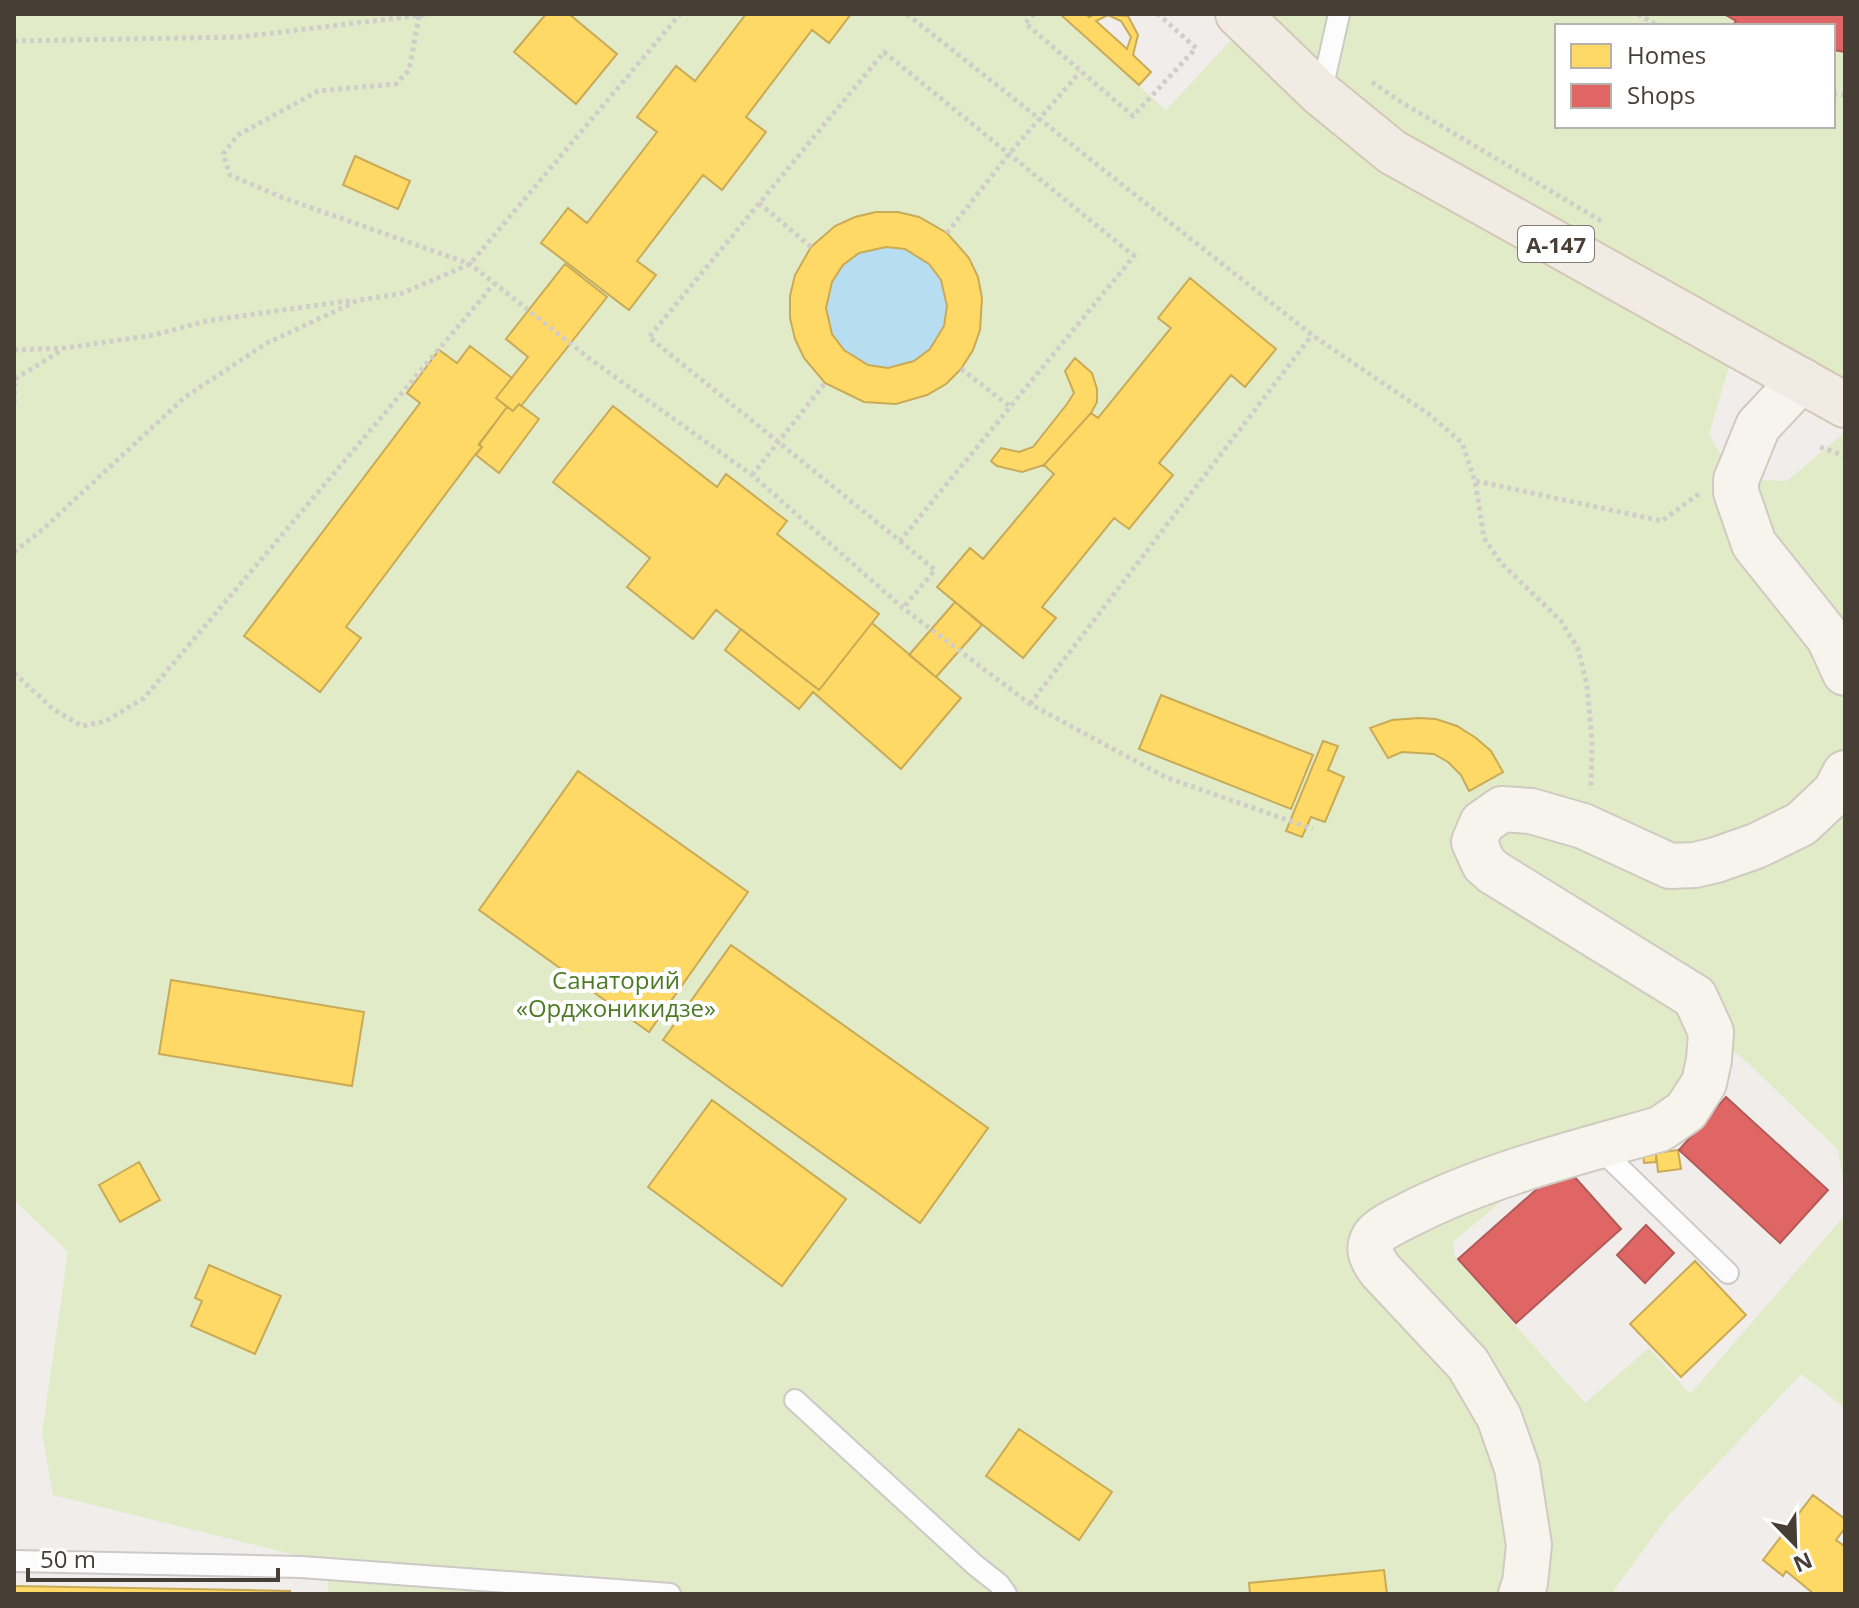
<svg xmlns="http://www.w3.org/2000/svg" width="1859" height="1608" viewBox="0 0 1859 1608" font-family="'Open Sans',sans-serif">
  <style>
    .green { fill: #e1ebc8; fill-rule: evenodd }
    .water { fill: #b7def0 }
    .homes { fill: #ffd966; stroke: #c8aa57; stroke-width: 2; fill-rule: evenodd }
    .shops { fill: #e06666; stroke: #b25a57; stroke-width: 2 }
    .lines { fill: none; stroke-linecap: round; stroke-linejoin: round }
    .lane-casing { stroke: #cdc9c6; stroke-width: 24 }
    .secondary-casing { stroke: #d0cac0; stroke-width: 48 }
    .primary-casing { stroke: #d3c8b6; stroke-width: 48 }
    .path { stroke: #d1ceca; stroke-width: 5; stroke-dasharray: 4 4; stroke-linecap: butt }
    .lane { stroke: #fdfcfc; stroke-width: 20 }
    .secondary { stroke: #f7f4ee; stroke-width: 44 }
    .primary { stroke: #f1ebe3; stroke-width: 44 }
    .labels { text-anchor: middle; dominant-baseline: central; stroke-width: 8; stroke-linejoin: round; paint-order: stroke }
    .shield { fill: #fff; stroke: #7e7872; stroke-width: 2 }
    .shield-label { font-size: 22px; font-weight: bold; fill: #473e35 }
    .park-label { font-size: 24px; fill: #4d7b25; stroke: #fff }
  </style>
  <rect width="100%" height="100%" fill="#f0edea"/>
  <path class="green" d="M 14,14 L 1059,14 L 1166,110 L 1249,21 L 1241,14 L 1845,14 L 1845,402 L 1736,343 L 1709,434 L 1734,479 L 1787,481 L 1845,432 L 1845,1191 L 1838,1150 L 1749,1064 L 1710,1032 L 1688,1108 L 1530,1177 L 1453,1242 L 1455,1258 L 1585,1403 L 1649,1348 L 1690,1394 L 1845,1215 L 1845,1408 L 1801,1374 L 1669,1515 L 1611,1594 L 328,1594 L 328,1563 L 53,1495 L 42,1433 L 68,1252 L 14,1200 ZM 1557,26 L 1833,26 L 1833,126 L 1557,126 Z"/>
  <path class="water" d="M827 307a60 60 0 1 1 120 0a60 60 0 1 1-120 0Z"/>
  <path class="homes" d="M 546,14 L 569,14 L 617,54 L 576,104 L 514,52 Z
    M 746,14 L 851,14 L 829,43 L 812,30 L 746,117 L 766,132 L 722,190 L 703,175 L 637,261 L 656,275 L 629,310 L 541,243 L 568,208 L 587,223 L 657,132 L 637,117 L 676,66 L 695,81 Z
    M 1060,14 L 1086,14 L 1089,17 L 1095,14 L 1128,16 L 1138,35 L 1133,55 L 1151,72 L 1139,85 ZM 1108,15 L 1121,21 L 1131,37 L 1127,49 L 1096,21 Z
    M 355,156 L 410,181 L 398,209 L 343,185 Z
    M 876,212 L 898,212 L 919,217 L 947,233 L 969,258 L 978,277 L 982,298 L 980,330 L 973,350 L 961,369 L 946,384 L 927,395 L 896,404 L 864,402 L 825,383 L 804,358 L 795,339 L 790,318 L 790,296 L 795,275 L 811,247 L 835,226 L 855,217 ZM 886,247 L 905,249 L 929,264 L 941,280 L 947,306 L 944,326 L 930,349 L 914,361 L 888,368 L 868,365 L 844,350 L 832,334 L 826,308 L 832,282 L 843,265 L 859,253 Z
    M 565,264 L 607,297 L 521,406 L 519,404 L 513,411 L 496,398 L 528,357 L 506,339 Z
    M 1190,278 L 1276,349 L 1245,387 L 1231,375 L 1159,463 L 1173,475 L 1129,529 L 1114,518 L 1042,607 L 1056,618 L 1023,658 L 937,587 L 970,548 L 983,559 L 1054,474 L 1044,465 L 1091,413 L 1098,418 L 1171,328 L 1158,318 Z
    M 470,346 L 512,378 L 496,398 L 507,407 L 479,444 L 482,447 L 475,455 L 346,627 L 361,638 L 320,692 L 244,636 L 420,403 L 407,393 L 439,350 L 457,363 Z
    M 1075,358 L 1092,373 L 1097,389 L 1097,402 L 1091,413 L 1044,465 L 1022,472 L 997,466 L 991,461 L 1001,448 L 1019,452 L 1033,447 L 1067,404 L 1074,393 L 1065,371 Z
    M 519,404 L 539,419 L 499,473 L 476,455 L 482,447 L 479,445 L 507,407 L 513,411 Z
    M 613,406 L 717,487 L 726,474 L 787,521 L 777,534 L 879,614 L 819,690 L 716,610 L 693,639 L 627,587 L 650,558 L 553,482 Z
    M 955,602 L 982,625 L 936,677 L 909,655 Z
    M 872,623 L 961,698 L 901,769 L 813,692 L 799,709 L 725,650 L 741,629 L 819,690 Z
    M 1161,695 L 1313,755 L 1291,809 L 1139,749 Z
    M 1419,718 L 1436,719 L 1457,726 L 1476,738 L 1491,751 L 1503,772 L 1469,791 L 1461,775 L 1448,762 L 1434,754 L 1402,752 L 1388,758 L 1370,728 L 1392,720 Z
    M 1323,741 L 1338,746 L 1328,770 L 1344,777 L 1325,822 L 1311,817 L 1302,837 L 1286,831 Z
    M 578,771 L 748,892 L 649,1032 L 479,910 Z
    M 731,945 L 988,1128 L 920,1223 L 663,1040 Z
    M 171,980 L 364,1012 L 352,1086 L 159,1054 Z
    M 712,1100 L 846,1199 L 782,1286 L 648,1187 Z
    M 1678,1150 L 1681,1169 L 1658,1172 L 1656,1153 Z
    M 1656,1153 L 1656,1162 L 1644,1163 L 1643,1154 Z
    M 139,1162 L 160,1200 L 120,1222 L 99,1185 Z
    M 1695,1261 L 1746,1315 L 1681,1377 L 1630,1324 Z
    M 209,1265 L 281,1296 L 255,1354 L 191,1326 L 202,1301 L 195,1298 Z
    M 1019,1429 L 1112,1492 L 1079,1540 L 986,1476 Z
    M 1813,1495 L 1845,1519 L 1845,1528 L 1836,1540 L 1843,1545 L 1845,1542 L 1845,1594 L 1814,1594 L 1786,1571 L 1783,1576 L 1763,1560 Z
    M 1384,1570 L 1387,1594 L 1250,1594 L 1249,1583 Z
    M 14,1586 L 246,1590 L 290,1591 L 290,1594 L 14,1594 Z"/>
  <path class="shops" d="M 1724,14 L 1845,14 L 1845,52 L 1833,50 L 1833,26 L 1736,26 L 1733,25 L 1736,21 Z
    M 1726,1097 L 1828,1190 L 1780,1243 L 1679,1150 Z
    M 1564,1165 L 1621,1229 L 1516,1323 L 1458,1259 Z
    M 1646,1225 L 1674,1253 L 1645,1283 L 1617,1255 Z"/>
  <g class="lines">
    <defs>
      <path id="lane" d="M 1321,94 L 1339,14
        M 1598,1147 L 1728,1273
        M 795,1400 L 975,1565 L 999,1584 L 1006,1594
        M 14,1561 L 301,1567 L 670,1594"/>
      <path id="secondary" d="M 1801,380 L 1758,426 L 1736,480 L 1736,492 L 1754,544 L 1829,638 L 1845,673
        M 1521,1594 L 1525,1583 L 1529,1545 L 1517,1468 L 1499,1417 L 1468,1364 L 1380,1270 C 1373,1260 1366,1250 1374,1237 C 1381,1227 1399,1220 1410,1214 C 1489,1174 1575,1153 1660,1129 L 1686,1111 L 1704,1083 L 1709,1060 L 1711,1032 L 1695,997 L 1493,872 L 1484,864 L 1474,842 L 1482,823 L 1502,809 L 1531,811 L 1583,826 L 1670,866 L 1695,865 L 1716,860 L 1756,846 L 1801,824 L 1835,792 L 1845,773"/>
      <path id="primary" d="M 1238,14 L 1321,94 L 1392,152 L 1845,405"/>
    </defs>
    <use href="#lane" class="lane-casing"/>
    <use href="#secondary" class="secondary-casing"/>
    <use href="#primary" class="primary-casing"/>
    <path class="path" d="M 907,14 L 1312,335 L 1430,415 L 1462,443 L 1475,481 L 1484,538 L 1501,563 L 1561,621 L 1578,649 L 1587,685 L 1592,741 L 1591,790
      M 1034,14 L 1025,23 L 1133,116 L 1196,48 L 1158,14
      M 1638,14 L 1658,26
      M 419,16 L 409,70 L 396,84 L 318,91 L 238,135 L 223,154 L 230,175 L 281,197 L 470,264 L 590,359 L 752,475 L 903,608 L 1030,704 L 1165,777 L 1313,829
      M 14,41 L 240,37 L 430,14
      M 884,52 L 1134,256 L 900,541 L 649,337 Z
      M 1372,82 L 1401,102 L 1603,222
      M 1833,94 L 1845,95
      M 759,203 L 811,247
      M 947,233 L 1009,154 L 1080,72
      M 14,350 L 65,348 L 154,335 L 206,321 L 354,300
      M 961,369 L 1012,408
      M 15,379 L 62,350
      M 14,403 L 15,379
      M 1820,447 L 1845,456
      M 752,475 L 825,383
      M 1476,481 L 1662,521 L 1700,493
      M 900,541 L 935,570 L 903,608
      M 14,552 L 43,529 L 185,397 L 267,343 L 359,300 L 400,294 L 470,264 L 680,14
      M 14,673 L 53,709 L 82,726 L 106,721 L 144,698 L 494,284
      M 1030,704 L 1312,335"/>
    <use href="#lane" class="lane"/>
    <use href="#secondary" class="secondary"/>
    <use href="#primary" class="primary"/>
  </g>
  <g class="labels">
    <rect class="shield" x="1518" y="226" width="76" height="36" rx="6"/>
    <g class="shield-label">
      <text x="1556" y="244">А-147</text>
    </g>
    <g class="park-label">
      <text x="616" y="979">Санаторий<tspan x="616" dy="28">«Орджоникидзе»</tspan></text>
    </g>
  </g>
  <rect width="1859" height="1608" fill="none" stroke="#473e35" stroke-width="32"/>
  <rect x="1555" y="24" width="280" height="104" fill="#ffffff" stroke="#b5b2ae" stroke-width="2"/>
  <rect x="1571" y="44" width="40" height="24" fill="#ffd966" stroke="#b5b2ae" stroke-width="2"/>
  <text x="1627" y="64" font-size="24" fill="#473e35">Homes</text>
  <rect x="1571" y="84" width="40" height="24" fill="#e06666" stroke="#b5b2ae" stroke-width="2"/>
  <text x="1627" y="104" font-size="24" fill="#473e35">Shops</text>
  <g transform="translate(1795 1544) rotate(157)" stroke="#ffffff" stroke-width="6" paint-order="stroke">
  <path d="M0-6L14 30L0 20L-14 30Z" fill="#473e35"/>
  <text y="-12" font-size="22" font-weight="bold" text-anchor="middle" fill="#473e35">N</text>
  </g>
  <path d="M28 1568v12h250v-12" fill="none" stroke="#473e35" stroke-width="4"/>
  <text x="40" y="1568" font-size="24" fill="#473e35" stroke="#ffffff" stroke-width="6" paint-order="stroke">50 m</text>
</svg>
